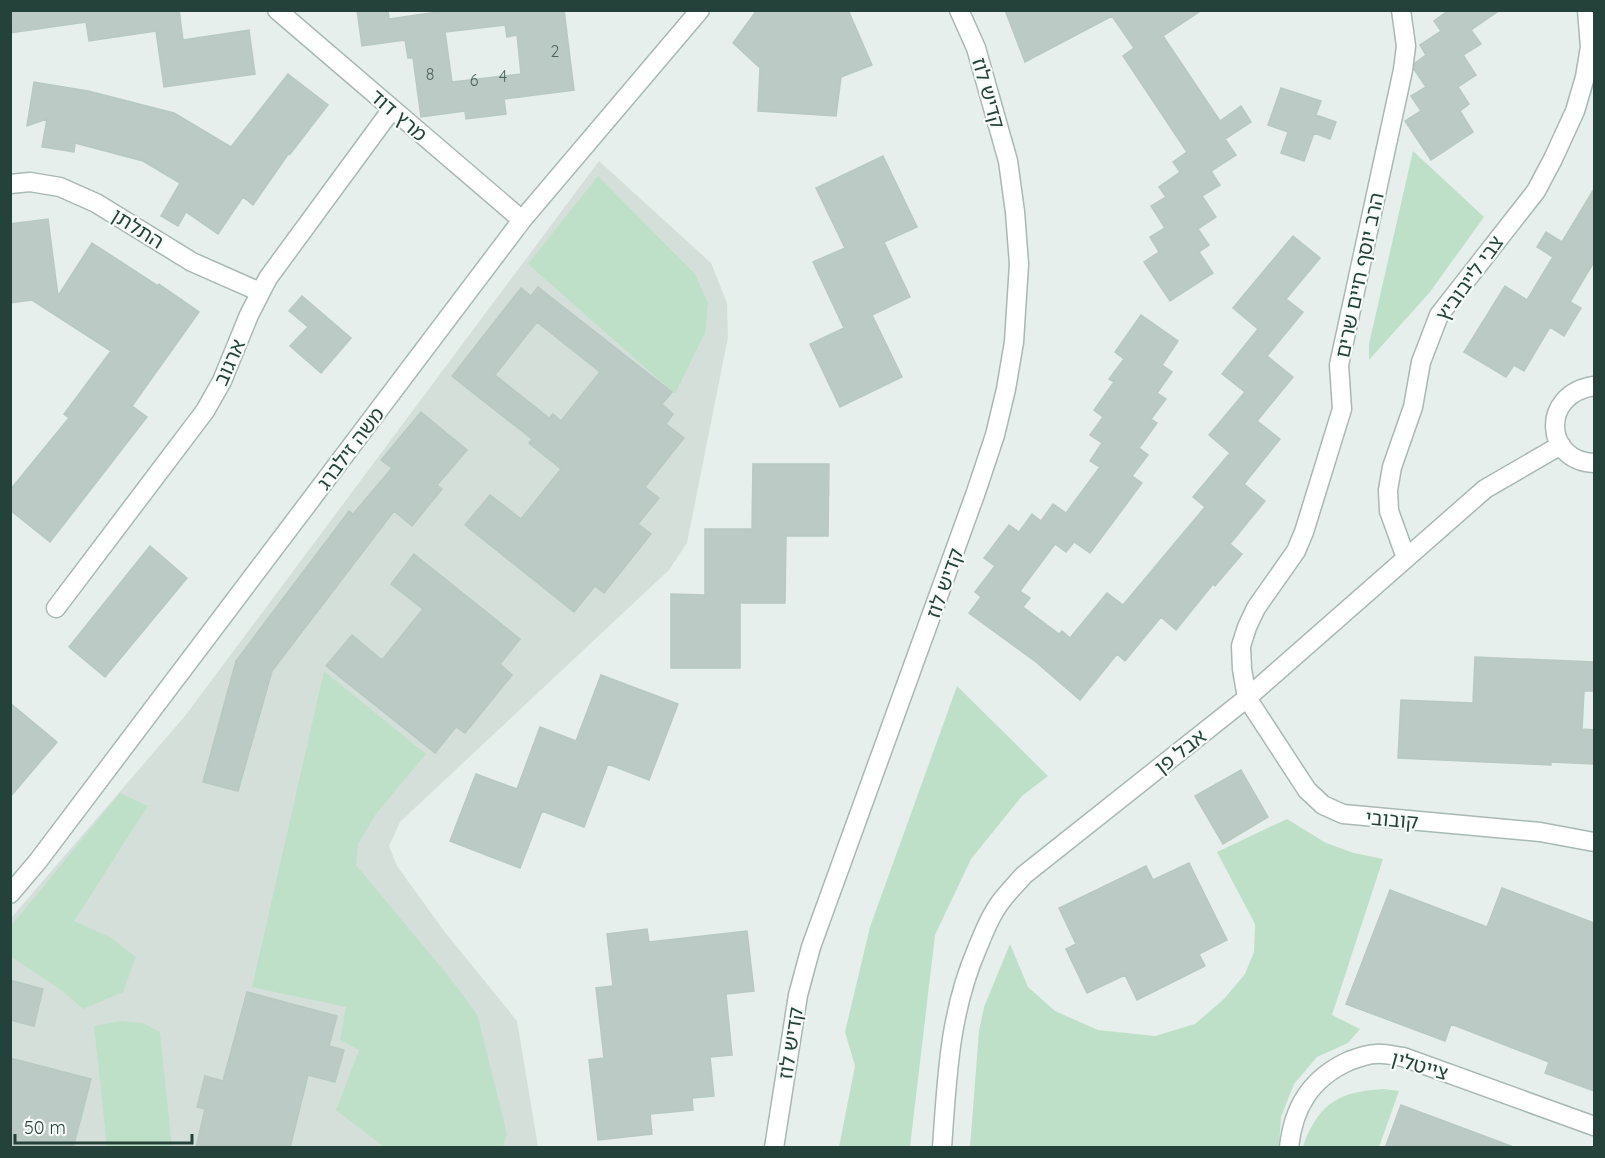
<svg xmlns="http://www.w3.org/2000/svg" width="1605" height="1158" viewBox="0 0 1605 1158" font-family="Quicksand,'Noto Sans Hebrew',sans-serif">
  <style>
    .built { fill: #d4dfda }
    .green { fill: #bfe0c8 }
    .building { fill: #bbcac4; stroke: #b8c9c2; stroke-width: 1.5; fill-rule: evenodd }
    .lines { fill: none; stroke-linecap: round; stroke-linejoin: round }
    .minor-casing { stroke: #a8b8b2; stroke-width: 21 }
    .tertiary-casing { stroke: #a8b8b2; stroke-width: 21 }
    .minor { stroke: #fff; stroke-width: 18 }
    .tertiary { stroke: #fff; stroke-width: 18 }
    .labels { text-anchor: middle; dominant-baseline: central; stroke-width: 4.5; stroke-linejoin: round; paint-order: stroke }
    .number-label { font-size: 16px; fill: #4a645c }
    .street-label { font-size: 20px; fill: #24423a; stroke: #f7fbf9 }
  </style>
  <rect width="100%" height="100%" fill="#e6efeb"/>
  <path class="built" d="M 599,161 L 711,263 L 727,303 L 728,337 L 687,543 L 669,570 L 400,822 L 389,846 L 397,866 L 444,931 L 517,1021 L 538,1147 L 11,1148 L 11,918 L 185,716 Z"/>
  <path class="green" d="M 1413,151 L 1484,217 L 1430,292 L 1369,360 L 1369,344 Z
    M 598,176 L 695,274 L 708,303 L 705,333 L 675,394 L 528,264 Z
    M 324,671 L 426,754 L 376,814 L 358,844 L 356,865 L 450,978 L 477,1014 L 507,1134 L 503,1147 L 384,1147 L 336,1110 L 359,1050 L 340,1040 L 346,1007 L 252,987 Z
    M 957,686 L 1048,776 L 1022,796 L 971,859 L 935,935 L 910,1147 L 839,1147 L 855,1066 L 845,1032 L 870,927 Z
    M 120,793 L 148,806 L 74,921 L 110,937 L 136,957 L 123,992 L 83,1009 L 60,989 L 11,957 L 11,926 Z
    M 1287,819 L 1326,843 L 1354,853 L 1383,859 L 1332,1015 L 1360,1029 L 1348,1043 L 1317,1057 L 1294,1084 L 1281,1117 L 1279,1147 L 970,1147 L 979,1031 L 984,1007 L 1010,944 L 1028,987 L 1055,1011 L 1098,1030 L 1155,1036 L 1195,1024 L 1224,999 L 1245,974 L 1254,952 L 1255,924 L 1217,852 Z
    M 120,1021 L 143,1023 L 160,1032 L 172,1147 L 107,1147 L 94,1026 Z
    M 1384,1089 L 1399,1091 L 1379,1147 L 1303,1147 C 1305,1139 1308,1133 1312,1126 C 1328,1096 1352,1091 1384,1089 Z"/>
  <path class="building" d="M 10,10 L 179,10 L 183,40 L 249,30 L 255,74 L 164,87 L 156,31 L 89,41 L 86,22 L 10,33 Z
    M 357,10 L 388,10 L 389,19 L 451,10 L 564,10 L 574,90 L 504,99 L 506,114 L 466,119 L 465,111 L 421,117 L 413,58 L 408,58 L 405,40 L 362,46 ZM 505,25 L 507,37 L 517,35 L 521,74 L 452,82 L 445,32 Z
    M 757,10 L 848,10 L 872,65 L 841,77 L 836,116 L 758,111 L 760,68 L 733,43 Z
    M 1005,10 L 1202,10 L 1163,36 L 1220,121 L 1241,106 L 1251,122 L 1225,139 L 1236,155 L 1211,171 L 1220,185 L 1202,196 L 1216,217 L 1198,229 L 1209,245 L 1199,252 L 1213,273 L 1170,301 L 1144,262 L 1159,252 L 1150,237 L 1165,228 L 1151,206 L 1166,197 L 1159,187 L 1180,172 L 1173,162 L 1187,152 L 1123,56 L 1134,48 L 1112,16 L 1025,62 Z
    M 1449,10 L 1500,10 L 1471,30 L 1481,44 L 1463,55 L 1476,75 L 1458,87 L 1469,104 L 1460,111 L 1473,132 L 1431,160 L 1405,121 L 1421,111 L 1411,96 L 1426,87 L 1414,69 L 1415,63 L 1426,55 L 1420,45 L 1441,31 L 1434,21 Z
    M 288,74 L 328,105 L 290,154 L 289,153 L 253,205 L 243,197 L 218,234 L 186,212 L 178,226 L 161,216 L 180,183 L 143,161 L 75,143 L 74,152 L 42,147 L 47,119 L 27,126 L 34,82 L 88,91 L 174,113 L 231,147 Z
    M 1281,88 L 1321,101 L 1316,115 L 1336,122 L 1330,139 L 1314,133 L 1304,161 L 1281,153 L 1288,132 L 1268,125 Z
    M 883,156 L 917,227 L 884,242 L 910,297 L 872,315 L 902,377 L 840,407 L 810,344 L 844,328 L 813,262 L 845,248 L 816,188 Z
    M 1594,189 L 1594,262 L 1570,302 L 1581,308 L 1564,336 L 1550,327 L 1524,371 L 1514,365 L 1506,377 L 1464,352 L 1505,286 L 1527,300 L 1553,257 L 1537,247 L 1546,232 L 1562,242 Z
    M 48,219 L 58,296 L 92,243 L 158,286 L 159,284 L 199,312 L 132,406 L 147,417 L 50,542 L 10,510 L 10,490 L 69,418 L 64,414 L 111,351 L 32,300 L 10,303 L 10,224 Z
    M 1293,236 L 1320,258 L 1286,299 L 1303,312 L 1267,356 L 1293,377 L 1257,421 L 1280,439 L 1244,484 L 1265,501 L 1230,544 L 1242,554 L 1215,586 L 1213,584 L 1176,630 L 1161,617 L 1125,661 L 1117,654 L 1080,700 L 1036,662 L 969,613 L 981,597 L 975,592 L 995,566 L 984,558 L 1009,525 L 1019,532 L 1032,514 L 1041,521 L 1053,504 L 1066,513 L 1100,467 L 1090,461 L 1102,443 L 1090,435 L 1103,417 L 1094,410 L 1114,382 L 1109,379 L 1124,359 L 1115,352 L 1141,315 L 1178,341 L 1162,365 L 1172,372 L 1157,393 L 1166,399 L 1151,419 L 1157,423 L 1139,448 L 1148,455 L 1132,476 L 1142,483 L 1090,553 L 1074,542 L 1066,552 L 1055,544 L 1020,591 L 1030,598 L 1023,607 L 1059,634 L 1062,631 L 1070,638 L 1107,593 L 1123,605 L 1205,507 L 1193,497 L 1230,453 L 1209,435 L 1245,392 L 1222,374 L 1258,329 L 1233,308 Z
    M 538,287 L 672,392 L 662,404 L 673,414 L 666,424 L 684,438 L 645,487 L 659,498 L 638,524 L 651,534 L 604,593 L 595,586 L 574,612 L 465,525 L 490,495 L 521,519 L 561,469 L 529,443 L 532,439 L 452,376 L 521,288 L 531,296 ZM 537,322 L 600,372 L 561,421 L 553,414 L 549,418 L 495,375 Z
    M 302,296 L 351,338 L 321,373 L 290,346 L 308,327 L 289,311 Z
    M 421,412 L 467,450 L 437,485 L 442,489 L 412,526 L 394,511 L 272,671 L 238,791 L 203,782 L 236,661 L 349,511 L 353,514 L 392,468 L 381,460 Z
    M 753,464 L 829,464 L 828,536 L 786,536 L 785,603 L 740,603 L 740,668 L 671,668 L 671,594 L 705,595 L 705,529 L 752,529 Z
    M 150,546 L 187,578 L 105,677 L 69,647 Z
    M 414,554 L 520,639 L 500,664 L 512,675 L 465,733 L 456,727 L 435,753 L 326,666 L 352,635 L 382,660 L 423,609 L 391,584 Z
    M 1475,657 L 1594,662 L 1594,691 L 1584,691 L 1582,729 L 1594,730 L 1594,764 L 1551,762 L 1551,765 L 1398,758 L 1401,700 L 1473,703 Z
    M 601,675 L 678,704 L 649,780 L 608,764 L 584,827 L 542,811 L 520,868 L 450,841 L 476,774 L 517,789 L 540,727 L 576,741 Z
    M 10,703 L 57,742 L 10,797 Z
    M 1241,770 L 1268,817 L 1223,844 L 1195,796 Z
    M 1189,863 L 1227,940 L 1199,954 L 1205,966 L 1137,1000 L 1125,975 L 1087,993 L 1066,949 L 1076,944 L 1059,908 L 1146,866 L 1153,880 Z
    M 1502,888 L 1594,923 L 1594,1091 L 1545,1073 L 1549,1062 L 1451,1024 L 1445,1041 L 1346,1004 L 1390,890 L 1487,927 Z
    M 647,929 L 649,942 L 747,931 L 754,991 L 726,994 L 732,1055 L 710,1057 L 714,1096 L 692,1098 L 693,1110 L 650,1114 L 652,1134 L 598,1140 L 589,1060 L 604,1058 L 596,988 L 613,986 L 607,934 Z
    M 10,980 L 43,989 L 34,1026 L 10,1020 Z
    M 247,992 L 337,1016 L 329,1046 L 344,1050 L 335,1082 L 308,1075 L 290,1148 L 196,1148 L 205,1109 L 197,1107 L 205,1076 L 223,1081 Z
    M 10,1058 L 91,1079 L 73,1148 L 10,1148 Z
    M 1401,1105 L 1511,1146 L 1511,1148 L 1385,1148 Z"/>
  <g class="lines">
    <defs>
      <path id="minor" d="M 277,10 L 522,220
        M 1401,10 L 1406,46 L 1403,70 L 1339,365 L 1342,409 L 1304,532 L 1296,551 L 1256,608 L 1247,627 L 1241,646 L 1242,669 L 1247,698 L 1307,790 L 1323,805 L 1343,814 L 1540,832 L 1594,842
        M 10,184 L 30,182 L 60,187 L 96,203 L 192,262 L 260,292
        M 1594,386 C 1540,394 1544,461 1594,463
        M 1406,558 L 1389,511 L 1388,490 L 1392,467 L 1413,407 L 1421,362 L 1439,315 L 1536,191 L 1553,159 L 1575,111 L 1585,77 L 1590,47 L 1587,10
        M 56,608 L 205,411 L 222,381 L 249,315 L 268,278 L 392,109
        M 942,1148 C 947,1078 949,1014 977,949 C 984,932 991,914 1002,900 C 1009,891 1017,883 1024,875 L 1247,698 L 1485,489 L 1561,445
        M 1289,1148 C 1293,1107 1311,1078 1349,1061 C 1357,1058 1367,1054 1376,1054 C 1384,1053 1395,1056 1403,1057 L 1594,1126"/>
      <path id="tertiary" d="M 10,894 L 38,861 L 522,220 L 700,10
        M 774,1148 L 798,995 L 811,947 L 976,492 L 995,435 L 1006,389 L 1014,342 L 1019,264 L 1015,212 L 1008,161 L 976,48 L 959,10"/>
    </defs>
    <use href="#minor" class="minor-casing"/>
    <use href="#tertiary" class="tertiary-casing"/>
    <use href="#minor" class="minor"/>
    <use href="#tertiary" class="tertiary"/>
  </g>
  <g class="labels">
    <g class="number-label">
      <text x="555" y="51">2</text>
      <text x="430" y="74">8</text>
      <text x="503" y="76">4</text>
      <text x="474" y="80">6</text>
    </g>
    <g class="street-label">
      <text transform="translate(989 93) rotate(74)">קדיש לוז</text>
      <text transform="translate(399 115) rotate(41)">מרץ דוד</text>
      <text transform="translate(138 228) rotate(32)">התלתן</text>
      <text transform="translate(1359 275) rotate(-78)">הרב יוסף חיים שרים</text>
      <text transform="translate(1469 278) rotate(-54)">צבי לייבוביץ</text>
      <text transform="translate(229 362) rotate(-66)">ארגוב</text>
      <text transform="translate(350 448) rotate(-53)">משה זילברג</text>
      <text transform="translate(944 583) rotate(-70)">קדיש לוז</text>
      <text transform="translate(1180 751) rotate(-38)">אבל פן</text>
      <text transform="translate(1392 819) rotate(5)">קובובי</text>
      <text transform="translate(790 1043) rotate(-81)">קדיש לוז</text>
      <text transform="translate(1420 1065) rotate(16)">צייטלין</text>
    </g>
  </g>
  <rect width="1605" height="1158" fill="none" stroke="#24423a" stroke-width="24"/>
  <path d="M15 1134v9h177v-9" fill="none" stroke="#24423a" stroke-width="3"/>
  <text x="24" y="1134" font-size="18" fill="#24423a" stroke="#f7fbf9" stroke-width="4.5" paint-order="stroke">50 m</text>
</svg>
